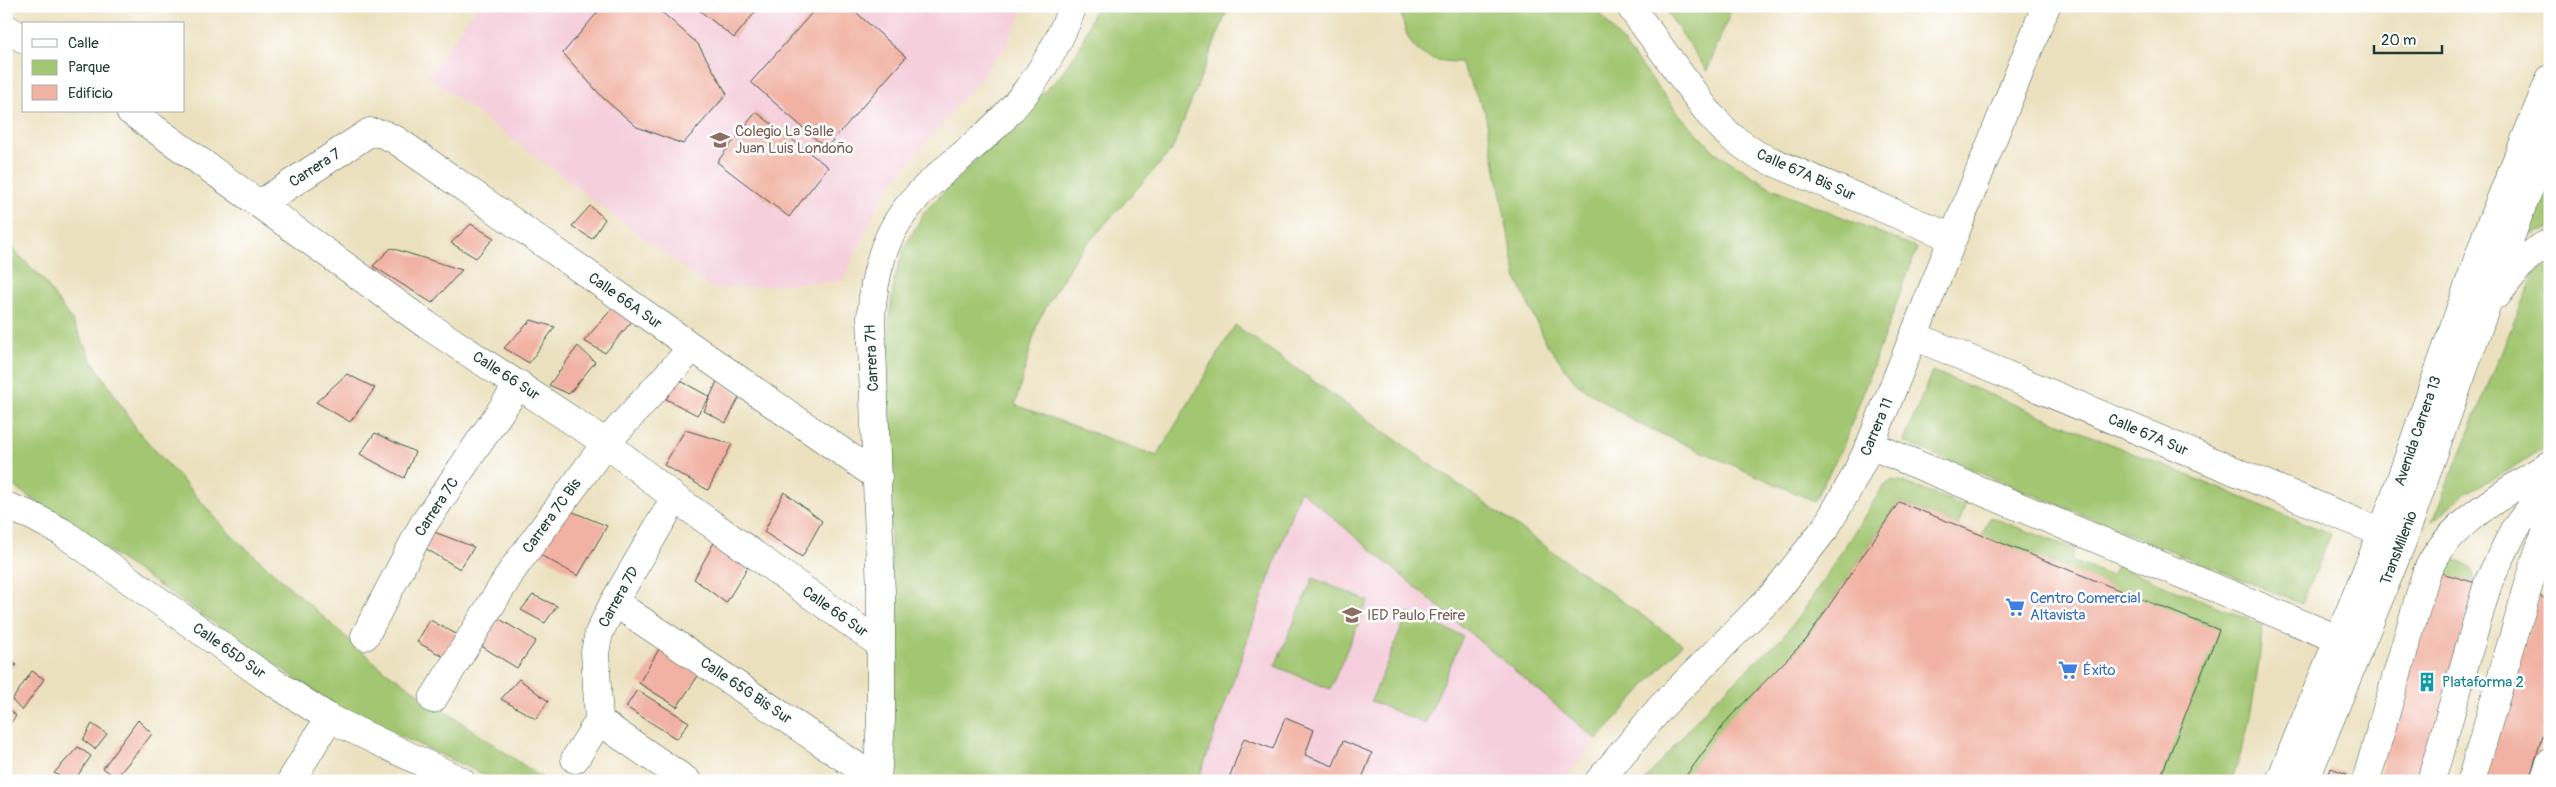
<svg xmlns="http://www.w3.org/2000/svg" width="2556" height="787" viewBox="0 0 2556 787" font-family="Pangolin,sans-serif">
  <style>
    .built { fill: #f5cfdb }
    .green { fill: #a2c671; stroke: #608252 }
    .building { fill: #f1b2a3 }
    .lines { fill: none; stroke-linecap: round; stroke-linejoin: round }
    .minor-casing { stroke: #3e5649; stroke-width: 29 }
    .major-casing { stroke: #3e5649; stroke-width: 29 }
    .minor { stroke: #fff; stroke-width: 28 }
    .major { stroke: #fff; stroke-width: 28 }
    .labels { text-anchor: middle; dominant-baseline: central; stroke-width: 5; stroke-linejoin: round; paint-order: stroke }
    .education-label { font-size: 15px; fill: #785e54; stroke: #fff; text-anchor: start }
    .street-label { font-size: 15px; fill: #1f3d34; stroke: #fff }
    .shop-label { font-size: 15px; fill: #366cbe; stroke: #fff; text-anchor: start }
    .culture-label { font-size: 15px; fill: #0d838f; stroke: #fff; text-anchor: start }
  </style>
  <rect width="100%" height="100%" fill="#fff"/>
  <filter id="ink" filterUnits="userSpaceOnUse"><feTurbulence type="fractalNoise" baseFrequency=".02" numOctaves="2"/><feDisplacementMap in="SourceGraphic" scale="10" xChannelSelector="R" yChannelSelector="G"/><feConvolveMatrix kernelMatrix="1 2 1 2 8 2 1 2 1" color-interpolation-filters="sRGB"/></filter>
  <filter id="wash" filterUnits="userSpaceOnUse"><feTurbulence type="fractalNoise" baseFrequency=".0096" numOctaves="4" result="noise"/><feDisplacementMap in="SourceGraphic" scale="20" xChannelSelector="R" yChannelSelector="G"/><feGaussianBlur stdDeviation="1.12" result="paint"/><feColorMatrix in="noise" values="0 0 0 0 0 0 0 0 0 0 0 0 0 0 0 0 0 1.4 0 .05"/><feComposite in="paint" operator="in"/></filter>
  <g filter="url(#wash)">
    <rect width="100%" height="100%" fill="#ece1bf"/>
    <path class="built" d="M 477,6 L 1025,6 L 1006,46 L 883,194 L 843,281 L 712,289 L 428,76 Z
      M 1300,490 L 1597,740 L 1563,781 L 1198,781 Z"/>
    <path class="green" d="M 1096,6 L 1229,6 L 1172,150 L 1076,256 L 1038,321 L 1015,405 L 1157,456 L 1235,325 L 1682,644 L 1597,740 L 1300,490 L 1198,781 L 889,781 L 893,685 L 888,365 L 889,319 L 895,278 L 905,246 L 925,211 L 1060,76 L 1080,47 Z
      M 1400,6 L 1594,6 L 1679,114 L 1715,152 L 1770,187 L 1917,248 L 1842,449 L 1814,501 L 1635,422 L 1577,384 L 1546,343 L 1517,280 L 1485,112 L 1460,62 C 1417,62 1406,46 1400,6 Z
      M 1663,6 L 1733,6 L 1707,71 Z
      M 2550,176 L 2550,229 L 2537,231 L 2522,240 Z
      M 6,243 L 42,278 L 74,324 L 92,360 L 137,430 L 232,536 L 380,667 L 547,781 L 498,781 L 339,708 L 6,481 Z
      M 2550,261 L 2550,443 L 2515,467 L 2467,492 L 2432,521 L 2523,300 L 2535,273 Z
      M 1932,371 L 2331,534 L 2302,604 L 1904,442 Z
      M 1892,480 L 1900,481 L 1965,506 L 1958,526 L 1899,502 L 1806,640 L 1683,781 L 1644,781 L 1713,701 L 1781,639 L 1804,610 L 1883,487 Z
      M 1990,517 L 2075,549 L 2071,561 L 2112,576 L 2117,566 L 2263,625 C 2257,678 2251,732 2231,781 L 2159,781 L 1982,535 Z
      M 2453,560 C 2466,561 2476,569 2474,583 L 2439,573 L 2448,562 Z
      M 1313,578 L 1368,601 L 1330,689 L 1275,666 Z
      M 1408,613 L 1463,636 L 1425,724 L 1371,701 Z"/>
    <g id="blocks">
      <path class="building" d="M 603,6 L 645,6 L 664,14 L 698,44 L 727,94 L 683,144 L 637,127 L 604,99 L 563,53 Z
        M 694,6 L 760,6 L 734,38 Z
        M 818,6 L 849,6 L 906,57 L 826,148 L 751,82 Z
        M 756,112 L 828,167 L 789,217 L 717,162 Z
        M 590,206 L 605,219 L 592,239 L 572,226 Z
        M 471,224 L 494,238 L 476,258 L 451,243 Z
        M 391,248 L 462,270 L 432,303 L 373,266 Z
        M 616,304 L 634,319 L 605,353 L 584,341 Z
        M 531,320 L 555,327 L 529,363 L 504,348 Z
        M 578,346 L 595,362 L 569,394 L 549,385 Z
        M 347,374 L 375,388 L 350,422 L 316,402 Z
        M 679,380 L 710,397 L 697,415 L 666,399 Z
        M 717,381 L 740,396 L 726,423 L 704,411 Z
        M 685,430 L 732,444 L 708,490 L 664,465 Z
        M 375,433 L 415,452 L 404,478 L 360,454 Z
        M 784,492 L 822,521 L 802,557 L 764,532 Z
        M 1899,502 L 2219,630 L 2159,781 L 1682,781 L 1729,718 L 1806,640 Z
        M 566,509 L 607,526 L 578,576 L 535,552 Z
        M 434,532 L 474,547 L 460,569 L 423,547 Z
        M 717,537 L 749,565 L 726,603 L 694,579 Z
        M 2438,572 L 2476,583 L 2419,781 L 2378,781 Z
        M 533,595 L 557,606 L 545,623 L 521,610 Z
        M 2539,596 L 2550,600 L 2550,709 L 2529,781 L 2484,781 Z
        M 493,615 L 536,641 L 517,668 L 473,641 Z
        M 430,620 L 458,635 L 444,657 L 417,642 Z
        M 662,644 L 700,673 L 677,707 L 639,683 Z
        M 6,658 L 17,665 L 6,669 Z
        M 32,671 L 44,679 L 22,711 L 12,700 Z
        M 519,679 L 548,701 L 536,719 L 501,699 Z
        M 637,690 L 689,722 L 677,739 L 626,707 Z
        M 6,705 L 16,716 L 6,728 Z
        M 1285,718 L 1314,730 L 1305,755 L 1333,766 L 1343,741 L 1372,753 L 1361,781 L 1228,781 L 1244,738 L 1273,749 Z
        M 138,720 L 152,734 L 116,778 L 103,768 Z
        M 92,724 L 107,734 L 95,749 L 83,740 Z
        M 78,747 L 91,756 L 74,781 L 67,781 L 54,773 Z
        M 2331,768 L 2347,774 L 2344,781 L 2326,781 Z"/>
    </g>
  </g>
  <g filter="url(#ink)">
    <use href="#blocks" fill-opacity="0" stroke="#3e5649" stroke-width="1"/>
    <g class="lines">
      <defs>
        <path id="minor" d="M 1630,6 L 1710,115 L 1730,136 L 1757,155 L 1953,238
          M 6,28 L 24,39
          M 130,111 L 427,325 L 606,443 L 675,498 L 880,644
          M 260,204 L 370,132 L 383,134 L 396,140 L 878,477
          M 2498,294 C 2511,277 2528,250 2550,243
          M 1914,336 L 2382,533
          M 1870,445 L 2338,639
          M 6,506 L 32,516 L 62,532 L 267,678 L 329,718 L 461,781
          M 614,602 L 877,780
          M 365,636 L 423,525 L 519,384
          M 433,699 L 513,569 L 606,443 L 692,348
          M 599,721 L 687,781
          M 575,759 L 599,721 L 595,652 L 599,633 L 614,602 L 675,498
          M 291,781 L 329,718
          M 877,781 L 881,720 L 881,593 L 871,317 C 874,274 884,233 913,201 C 935,175 965,155 989,132 C 1026,98 1055,54 1073,6
          M 1599,781 L 1661,707 L 1774,594 L 1826,527 L 1852,482 L 1870,445 L 2046,6
          M 2305,781 L 2402,542 L 2518,216 L 2550,138
          M 2366,781 L 2426,574 C 2447,522 2506,494 2550,464
          M 2431,781 L 2488,583 L 2514,530 L 2550,483
          M 2471,781 L 2539,550 L 2550,524
          M 2544,781 L 2550,763"/>
        <path id="major" d="M 2280,781 L 2382,533 L 2488,230 L 2550,79"/>
      </defs>
      <use href="#minor" class="minor-casing"/>
      <use href="#major" class="major-casing"/>
      <use href="#minor" class="minor"/>
      <use href="#major" class="major"/>
    </g>
  </g>
  <defs>
    <symbol id="school-bare" viewBox="-9 -9 18 18"><path d="M0-5L7-2L0 1L-7-2ZM-4 1L0 2.5L4 1V4Q0 6-4 4Z" fill="#8d6e63" stroke="#fff" stroke-width="2.5" paint-order="stroke"/></symbol>
    <symbol id="supermarket-bare" viewBox="-9 -9 18 18"><path d="M-6-5.5h2.5l.6 2H6L4.5 2H-2.5L-4.4-4H-6ZM-1.5 3.2a1.3 1.3 0 1 0 .1 0ZM3 3.2a1.3 1.3 0 1 0 .1 0Z" fill="#3f7fe0" stroke="#fff" stroke-width="2.5" paint-order="stroke"/></symbol>
    <symbol id="building-bare" viewBox="-9 -9 18 18"><path d="M-4-6H4V6H1V3H-1V6H-4ZM-2.5-4.3h1.7v1.8h-1.7ZM.8-4.3h1.7v1.8H.8ZM-2.5-1h1.7V.8h-1.7ZM.8-1h1.7V.8H.8Z" fill="#0f9aa8" stroke="#fff" stroke-width="2.5" paint-order="stroke"/></symbol>
  </defs>
  <g fill-rule="evenodd">
    <use href="#school-bare" x="706" y="126" width="28" height="28"/>
    <use href="#supermarket-bare" x="2001" y="593" width="28" height="28"/>
    <use href="#school-bare" x="1338" y="601" width="28" height="28"/>
    <use href="#supermarket-bare" x="2054" y="656" width="28" height="28"/>
    <use href="#building-bare" x="2413" y="668" width="28" height="28"/>
  </g>
  <g class="labels">
    <g class="education-label">
      <text x="735" y="131">Colegio La Salle<tspan x="735" dy="17">Juan Luis Londoño</tspan></text>
      <text x="1367" y="615">IED Paulo Freire</text>
    </g>
    <g class="street-label">
      <text transform="translate(315 168) rotate(-33)">Carrera 7</text>
      <text transform="translate(1806 175) rotate(24)">Calle 67A Bis Sur</text>
      <text transform="translate(625 301) rotate(35)">Calle 66A Sur</text>
      <text transform="translate(872 358) rotate(-93)">Carrera 7H</text>
      <text transform="translate(506 376) rotate(33)">Calle 66 Sur</text>
      <text transform="translate(1877 427) rotate(-67)">Carrera 11</text>
      <text transform="translate(2418 431) rotate(-71)">Avenida Carrera 13</text>
      <text transform="translate(2148 435) rotate(23)">Calle 67A Sur</text>
      <text transform="translate(437 507) rotate(-57)">Carrera 7C</text>
      <text transform="translate(552 516) rotate(-54)">Carrera 7C Bis</text>
      <text transform="translate(2399 548) rotate(-69)">TransMilenio</text>
      <text transform="translate(619 597) rotate(-61)">Carrera 7D</text>
      <text transform="translate(835 612) rotate(35)">Calle 66 Sur</text>
      <text transform="translate(229 651) rotate(35)">Calle 65D Sur</text>
      <text transform="translate(746 691) rotate(34)">Calle 65G Bis Sur</text>
    </g>
    <g class="shop-label">
      <text x="2030" y="598">Centro Comercial<tspan x="2030" dy="17">Altavista</tspan></text>
      <text x="2083" y="670">Éxito</text>
    </g>
    <g class="culture-label">
      <text x="2442" y="682">Plataforma 2</text>
    </g>
  </g>
  <rect width="2556" height="787" fill="none" stroke="#fff" stroke-width="25"/>
  <rect x="22" y="22" width="162" height="90" fill="#ffffff" stroke="#a5b1ae"/>
  <rect x="32" y="39" width="25" height="8" fill="#ffffff" stroke="#a5b1ae"/>
  <text x="68" y="48" font-size="15" fill="#1f3d34">Calle</text>
  <rect x="32" y="60" width="25" height="15" fill="#a2c671" stroke="#a5b1ae"/>
  <text x="68" y="72" font-size="15" fill="#1f3d34">Parque</text>
  <rect x="32" y="85" width="25" height="15" fill="#f1b2a3" stroke="#a5b1ae"/>
  <text x="68" y="98" font-size="15" fill="#1f3d34">Edificio</text>
  <path d="M2374 45v8h68v-8" fill="none" stroke="#1f3d34" stroke-width="2.5"/>
  <text x="2381" y="45" font-size="15" fill="#1f3d34" stroke="#ffffff" stroke-width="4" paint-order="stroke">20 m</text>
</svg>
